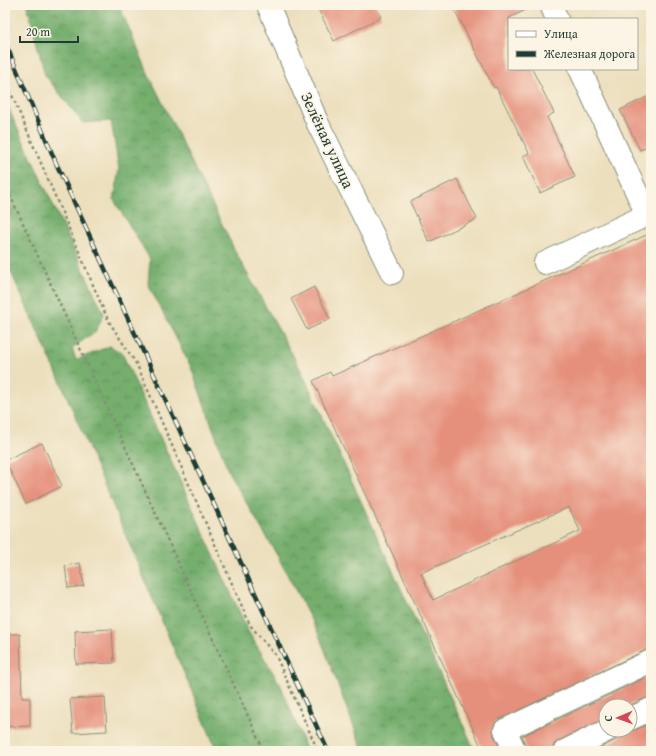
<svg xmlns="http://www.w3.org/2000/svg" width="656" height="756" viewBox="0 0 656 756" font-family="'Gentium Book Plus',serif">
  <style>
    .forest { fill: url(#forest-crowns); stroke: #4a7650 }
    .building { fill: #e5907c; fill-rule: evenodd }
    .lines { fill: none; stroke-linecap: round; stroke-linejoin: round }
    .minor-casing { stroke: #868e78; stroke-width: 24 }
    .path { stroke: #868e78; stroke-width: 2.5; stroke-dasharray: 3 3; stroke-linecap: butt }
    .minor { stroke: #fff; stroke-width: 22 }
    .rail-casing { stroke: #1f3d34; stroke-width: 4.5 }
    .rail { stroke: #fcf5e5; stroke-width: 3; stroke-dasharray: 9; stroke-linecap: butt }
    .labels { text-anchor: middle; dominant-baseline: central; stroke-width: 4; stroke-linejoin: round; paint-order: stroke }
    .street-label { font-size: 16px; fill: #1f3d34; stroke: #fcf5e5 }
  </style>
  <defs>
    <pattern id="forest-crowns" width="20" height="18" patternUnits="userSpaceOnUse"><rect width="20" height="18" fill="#75ae6d"/><path d="M2 6a3 3 0 1 1 6 0M12 15a3 3 0 1 1 6 0" fill="none" stroke="#5f8f5a"/></pattern>
  </defs>
  <rect width="100%" height="100%" fill="#fcf5e5"/>
  <filter id="ink" filterUnits="userSpaceOnUse"><feTurbulence type="fractalNoise" baseFrequency=".025" numOctaves="2"/><feDisplacementMap in="SourceGraphic" scale="8" xChannelSelector="R" yChannelSelector="G"/><feConvolveMatrix kernelMatrix="1 2 1 2 8 2 1 2 1" color-interpolation-filters="sRGB"/></filter>
  <filter id="wash" filterUnits="userSpaceOnUse"><feTurbulence type="fractalNoise" baseFrequency=".012" numOctaves="4" result="noise"/><feDisplacementMap in="SourceGraphic" scale="16" xChannelSelector="R" yChannelSelector="G"/><feGaussianBlur stdDeviation="0.9" result="paint"/><feColorMatrix in="noise" values="0 0 0 0 0 0 0 0 0 0 0 0 0 0 0 0 0 1.4 0 .05"/><feComposite in="paint" operator="in"/></filter>
  <g filter="url(#wash)">
    <rect width="100%" height="100%" fill="#ecdfbd"/>
    <path class="forest" d="M 27,5 L 119,5 L 148,73 L 237,255 L 302,372 L 475,751 L 363,751 L 319,635 L 277,555 L 229,473 L 191,367 L 148,284 L 150,259 L 114,200 L 119,169 L 111,121 L 83,123 L 45,75 Z
      M 5,99 L 15,123 L 104,314 L 95,332 L 72,348 L 76,360 L 110,346 L 122,353 L 248,631 L 281,686 L 307,751 L 217,751 L 62,385 L 5,259 Z"/>
    <g id="blocks">
      <path class="building" d="M 316,5 L 375,5 L 381,17 L 334,41 Z
        M 452,5 L 536,5 L 509,18 L 509,69 L 532,69 L 554,113 L 547,117 L 575,177 L 540,193 L 523,156 L 529,153 L 496,87 L 494,88 Z
        M 651,95 L 651,145 L 640,150 L 620,110 Z
        M 457,179 L 477,219 L 429,242 L 410,202 Z
        M 651,233 L 651,649 L 646,650 L 500,719 L 495,723 L 493,729 L 494,735 L 501,751 L 483,751 L 313,381 L 330,372 L 332,376 ZM 569,507 L 580,531 L 433,600 L 421,573 Z
        M 314,287 L 330,319 L 307,330 L 291,299 Z
        M 42,443 L 62,486 L 26,504 L 5,460 Z
        M 80,563 L 84,586 L 68,588 L 65,566 Z
        M 112,629 L 114,663 L 76,664 L 75,631 Z
        M 5,634 L 20,634 L 22,698 L 30,698 L 30,726 L 5,727 Z
        M 651,675 L 651,697 L 646,698 L 628,706 L 606,706 L 606,718 L 560,740 L 554,744 L 553,751 L 527,751 L 522,736 Z
        M 105,697 L 107,731 L 73,733 L 70,699 Z
        M 651,723 L 651,751 L 593,751 L 614,741 L 619,737 L 620,730 L 629,731 L 635,730 Z"/>
    </g>
  </g>
  <g filter="url(#ink)">
    <use href="#blocks" fill-opacity="0" stroke="#868e78" stroke-width="1"/>
    <g class="lines">
      <defs>
        <path id="minor" d="M 268,5 L 318,124 L 392,273
          M 551,5 L 557,19
          M 580,69 L 647,215
          M 545,263 L 651,213
          M 630,719 L 651,709
          M 515,751 L 505,730 L 651,661
          M 565,751 L 608,730"/>
      </defs>
      <use href="#minor" class="minor-casing"/>
      <path class="path" d="M 5,79 L 108,320 L 137,365 L 250,625 L 276,656 L 318,751
        M 5,184 L 264,751"/>
      <use href="#minor" class="minor"/>
      <defs>
        <path id="rail" d="M 5,42 L 56,163 L 328,751"/>
      </defs>
      <use href="#rail" class="rail-casing"/>
      <use href="#rail" class="rail"/>
    </g>
  </g>
  <g class="labels">
    <g class="street-label">
      <text transform="translate(328 140) rotate(65)">Зелёная улица</text>
    </g>
  </g>
  <rect width="656" height="756" fill="none" stroke="#fcf5e5" stroke-width="20"/>
  <rect x="508" y="18" width="130" height="52" fill="#fcf5e5" stroke="#a4ab9e"/>
  <rect x="516" y="31" width="20" height="6" fill="#ffffff" stroke="#a4ab9e"/>
  <text x="544" y="38" font-size="12" fill="#1f3d34">Улица</text>
  <rect x="516" y="51" width="20" height="6" fill="#1f3d34" stroke="#a4ab9e"/>
  <text x="544" y="58" font-size="12" fill="#1f3d34">Железная дорога</text>
  <g transform="translate(618 718) rotate(268)"><circle r="19" fill="#fcf5e5" stroke="#a4ab9e"/>
  <path d="M0-3L7 15L0 10L-7 15Z" fill="#d1495b"/>
  <text y="-6" font-size="11" font-weight="bold" text-anchor="middle" fill="#1f3d34">С</text>
  </g>
  <path d="M20 36v6h58v-6" fill="none" stroke="#1f3d34" stroke-width="2"/>
  <text x="26" y="36" font-size="12" fill="#1f3d34" stroke="#fcf5e5" stroke-width="3" paint-order="stroke">20 m</text>
</svg>
